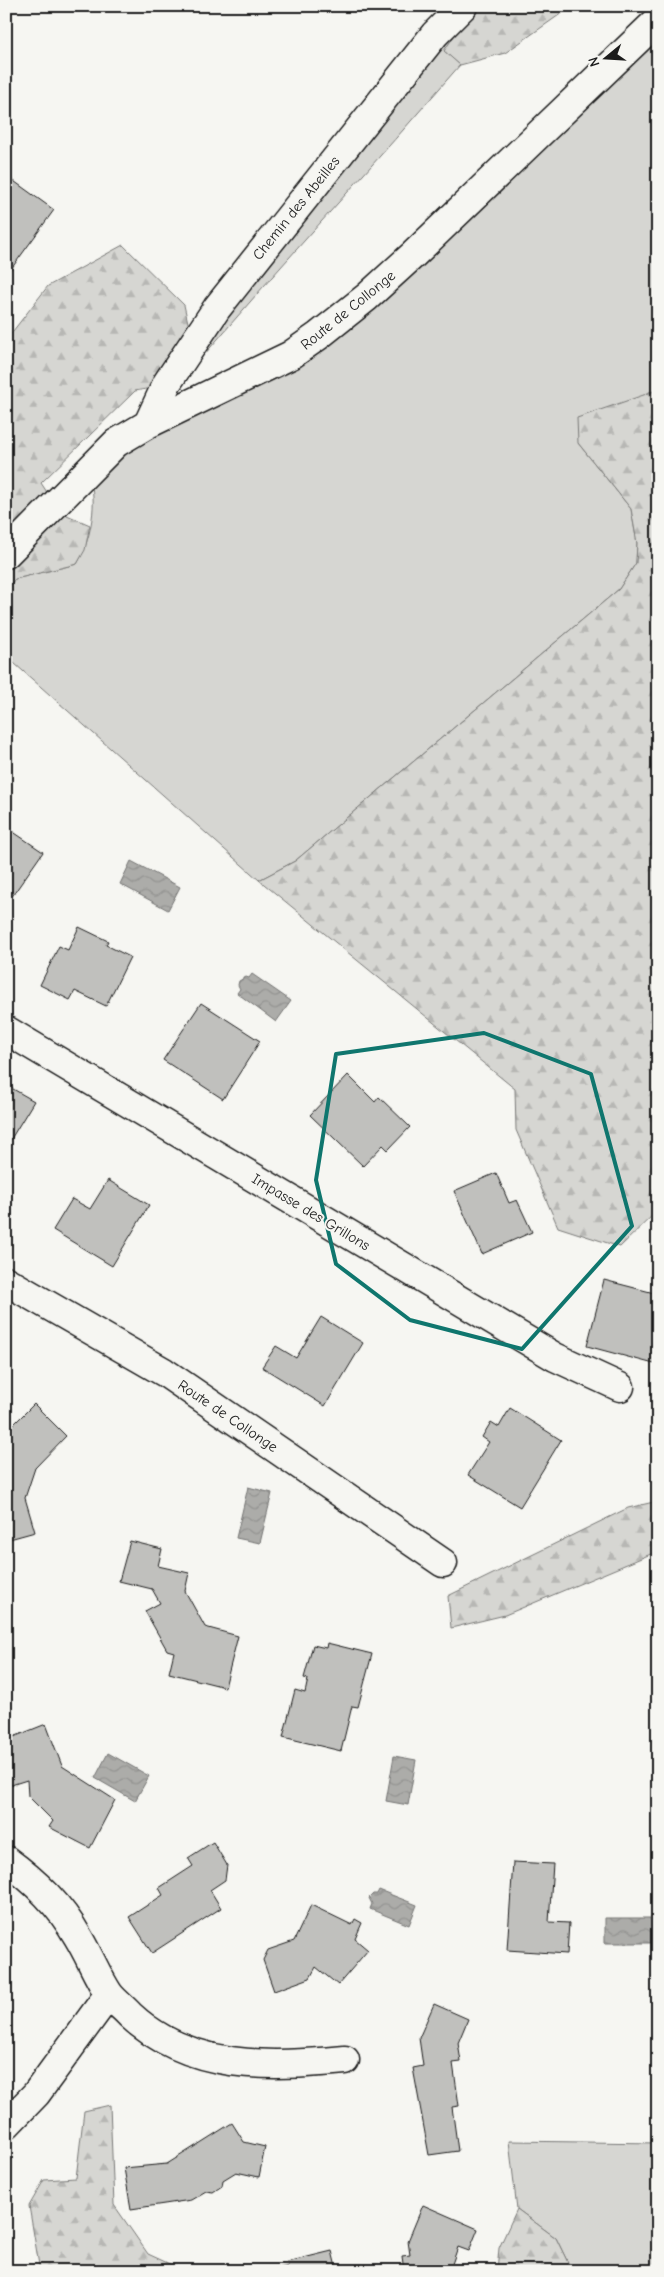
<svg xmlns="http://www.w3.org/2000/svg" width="664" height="2277" viewBox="0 0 664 2277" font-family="'Comic Neue',sans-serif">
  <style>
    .grass { fill: #d6d6d2; stroke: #797977 }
    .forest { fill: url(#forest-firs); stroke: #797977 }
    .water { fill: url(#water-waves); stroke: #727271 }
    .building { fill: #c0c0bd; stroke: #1c1c1c }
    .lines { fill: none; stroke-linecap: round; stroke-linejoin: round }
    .minor-casing { stroke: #1c1c1c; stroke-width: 31 }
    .minor { stroke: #f6f6f2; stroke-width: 28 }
    .marked { fill: none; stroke: #0f766e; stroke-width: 4; stroke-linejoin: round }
    .labels { text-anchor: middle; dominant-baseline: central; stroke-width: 4; stroke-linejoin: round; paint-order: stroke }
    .street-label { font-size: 15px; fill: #1c1c1c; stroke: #f6f6f2 }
  </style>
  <defs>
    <pattern id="forest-firs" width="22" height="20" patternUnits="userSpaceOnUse" patternTransform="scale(1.25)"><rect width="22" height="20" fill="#d6d6d2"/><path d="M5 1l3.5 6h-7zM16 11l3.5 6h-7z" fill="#b7b7b4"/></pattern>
    <pattern id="water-waves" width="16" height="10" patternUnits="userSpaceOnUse" patternTransform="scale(1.25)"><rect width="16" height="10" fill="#acaca9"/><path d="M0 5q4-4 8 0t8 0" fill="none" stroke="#939391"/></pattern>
  </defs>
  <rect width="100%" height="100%" fill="#f6f6f2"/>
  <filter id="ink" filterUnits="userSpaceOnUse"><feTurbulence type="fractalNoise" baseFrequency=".02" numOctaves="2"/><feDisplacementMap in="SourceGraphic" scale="10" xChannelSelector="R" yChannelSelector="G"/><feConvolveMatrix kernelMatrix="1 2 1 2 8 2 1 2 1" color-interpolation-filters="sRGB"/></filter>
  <g filter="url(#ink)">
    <path class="grass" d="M 460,27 L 445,51 L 460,65 C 374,165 283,262 197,363 L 219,316 L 446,40 Z
      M 658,36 L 658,390 L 649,392 L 578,443 L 631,509 L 637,543 L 636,563 L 619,589 L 295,861 L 259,880 L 6,656 L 6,589 L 15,579 L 77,564 C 90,542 97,507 91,482 L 124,455 L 145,442 L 235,396 Z
      M 509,2141 L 658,2143 L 658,2271 L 572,2271 L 556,2238 L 517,2209 Z"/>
    <path class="forest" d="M 481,6 L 572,6 L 505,53 L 460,65 L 444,51 L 460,27 Z
      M 123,245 L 184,305 L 197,363 L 179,383 L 135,391 L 41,483 L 60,512 L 90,525 L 85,550 L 77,564 L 15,579 L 6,589 L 6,340 L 48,286 Z
      M 658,390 L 658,1210 L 620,1247 L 558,1227 L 516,1130 L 515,1089 L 259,880 L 295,861 L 619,589 L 636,563 L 637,543 L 631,509 L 578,443 L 577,418 Z
      M 658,1501 L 658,1551 L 505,1615 L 451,1628 L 448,1596 L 628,1508 Z
      M 110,2105 L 114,2205 L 148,2254 L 185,2271 L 40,2271 L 29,2206 L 44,2180 L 76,2178 L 84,2111 Z
      M 517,2209 L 556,2238 L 572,2271 L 497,2271 L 499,2248 Z"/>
    <path class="water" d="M 131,861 L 180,887 L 168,910 L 120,884 Z
      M 252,974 L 291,1001 L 276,1022 L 237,993 L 240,989 L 238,985 L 239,981 L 246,977 L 249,978 Z
      M 248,1487 L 272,1493 L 260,1543 L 236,1538 Z
      M 108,1753 L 149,1776 L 135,1801 L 95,1778 Z
      M 394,1756 L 416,1760 L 408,1805 L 386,1801 Z
      M 379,1890 L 417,1905 L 409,1925 L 370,1909 L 372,1904 L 369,1898 L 373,1894 L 377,1894 Z
      M 605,1918 L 651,1918 L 651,1943 L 605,1943 Z"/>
    <path class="building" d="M 11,179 L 54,210 L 6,276 L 6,187 Z
      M 6,827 L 43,852 L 6,905 Z
      M 79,927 L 108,941 L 106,945 L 130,957 L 106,1006 L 75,991 L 70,1000 L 40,985 L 59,946 L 68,950 Z
      M 201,1003 L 260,1041 L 223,1099 L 163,1060 Z
      M 348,1075 L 375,1102 L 379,1097 L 410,1127 L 388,1150 L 383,1145 L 363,1166 L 310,1115 Z
      M 6,1085 L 34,1101 L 6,1147 Z
      M 496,1173 L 509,1203 L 517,1200 L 532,1232 L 482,1254 L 454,1191 Z
      M 108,1180 L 149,1205 L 112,1266 L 53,1230 L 72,1199 L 90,1209 Z
      M 604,1280 L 658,1294 L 658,1348 L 654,1364 L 587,1346 Z
      M 321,1317 L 363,1343 L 325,1406 L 262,1367 L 276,1346 L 296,1358 Z
      M 34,1404 L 66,1436 L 35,1468 L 25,1498 L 35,1532 L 6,1540 L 6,1432 Z
      M 510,1408 L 561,1440 L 520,1507 L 468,1475 L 489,1442 L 482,1437 L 491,1422 L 499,1427 Z
      M 130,1541 L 162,1549 L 158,1566 L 189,1573 L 185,1591 L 205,1627 L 238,1636 L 225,1687 L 169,1673 L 174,1652 L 167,1650 L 145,1611 L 160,1603 L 152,1589 L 119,1581 Z
      M 327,1643 L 372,1654 L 358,1707 L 352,1706 L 341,1751 L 283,1737 L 295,1690 L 305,1693 L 308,1679 L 304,1678 L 313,1645 L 326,1648 Z
      M 46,1724 L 62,1766 L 115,1800 L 90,1848 L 49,1827 L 53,1821 L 28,1796 L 27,1780 L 8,1786 L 6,1780 L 6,1740 Z
      M 213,1842 L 227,1865 L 225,1880 L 210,1890 L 221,1908 L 152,1953 L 129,1917 L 163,1895 L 159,1888 L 193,1866 L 188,1858 Z
      M 513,1862 L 553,1864 L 549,1922 L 569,1923 L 567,1954 L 507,1950 Z
      M 311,1905 L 352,1925 L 355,1919 L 362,1923 L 355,1939 L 368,1950 L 338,1985 L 316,1967 L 310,1978 L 274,1991 L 263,1960 L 268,1950 L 294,1941 Z
      M 434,2004 L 468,2019 L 458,2043 L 461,2062 L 453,2063 L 459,2106 L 452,2107 L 458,2151 L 429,2155 L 413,2068 L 423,2066 L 419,2038 Z
      M 232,2123 L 244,2142 L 265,2147 L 259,2177 L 236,2172 L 223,2180 L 222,2186 L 213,2192 L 206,2191 L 191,2200 L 131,2209 L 124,2168 L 167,2164 Z
      M 423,2205 L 478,2229 L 469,2251 L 458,2247 L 452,2264 L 453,2271 L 404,2271 L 402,2256 L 410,2255 L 408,2241 Z
      M 332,2251 L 337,2271 L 268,2271 L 288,2266 L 287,2262 Z"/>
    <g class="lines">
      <defs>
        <path id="minor" d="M 148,424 L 167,383 L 217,308 L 435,34 L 463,6
          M 6,554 L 116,443 L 148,424 L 291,355 L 318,336 L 367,297 L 413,255 L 658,20
          M 6,1030 L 555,1357 L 620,1387
          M 6,1281 L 164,1372 L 443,1563
          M 6,1860 C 36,1882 60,1905 78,1937 C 89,1955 97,1976 109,1994 C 114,2001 124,2008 130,2015 C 190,2071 269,2067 345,2060
          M 6,2125 L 36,2094 L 109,1994"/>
      </defs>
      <use href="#minor" class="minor-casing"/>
      <use href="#minor" class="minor"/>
    </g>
  </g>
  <path class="marked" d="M 484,1033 L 591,1074 L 632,1226 L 522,1349 L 410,1320 L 336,1264 L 316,1180 L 336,1054 Z"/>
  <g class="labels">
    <g class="street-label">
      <text transform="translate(296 208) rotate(-51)">Chemin des Abeilles</text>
      <text transform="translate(348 310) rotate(-39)">Route de Collonge</text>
      <text transform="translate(311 1212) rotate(31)">Impasse des Grillons</text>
      <text transform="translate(228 1416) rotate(34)">Route de Collonge</text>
    </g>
  </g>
  <rect width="664" height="2277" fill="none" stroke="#f6f6f2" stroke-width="25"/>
  <rect x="12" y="12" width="639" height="2252" fill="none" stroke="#1c1c1c" stroke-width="2" filter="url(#ink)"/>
  <g transform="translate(606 58) rotate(252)" stroke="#f6f6f2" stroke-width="4" paint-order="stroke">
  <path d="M0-4L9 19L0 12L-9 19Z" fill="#1c1c1c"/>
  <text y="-8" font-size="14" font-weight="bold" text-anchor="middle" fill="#1c1c1c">N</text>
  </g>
</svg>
